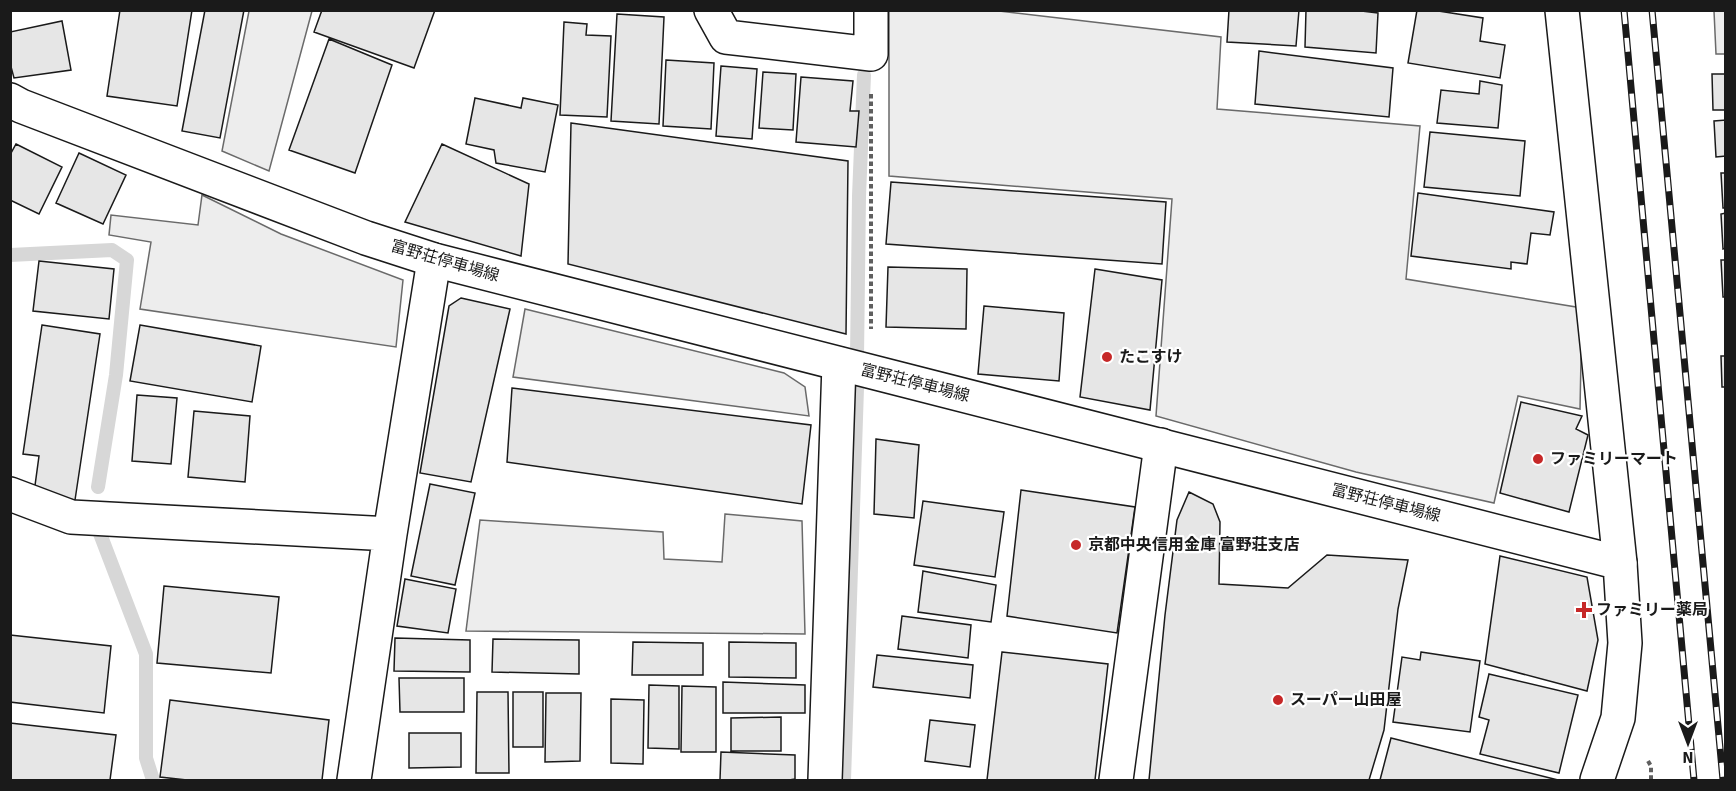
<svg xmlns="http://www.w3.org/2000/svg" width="1736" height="791" viewBox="0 0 1736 791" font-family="Signika,'Noto Sans JP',sans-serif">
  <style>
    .built { fill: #ededed; stroke: #6a6a6a; stroke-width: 1.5 }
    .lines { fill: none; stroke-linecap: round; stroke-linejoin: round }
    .stream { stroke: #d7d7d7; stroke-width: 14 }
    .building { fill: #e6e6e6; stroke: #1a1a1a; stroke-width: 1.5 }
    .minor-casing { stroke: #1a1a1a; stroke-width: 36 }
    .secondary-casing { stroke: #1a1a1a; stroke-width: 36 }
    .path { stroke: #5f5f5f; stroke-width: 4; stroke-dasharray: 4.5 3; stroke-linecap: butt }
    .minor { stroke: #fff; stroke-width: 33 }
    .secondary { stroke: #fff; stroke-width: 33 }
    .rail-casing { stroke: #1a1a1a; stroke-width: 7 }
    .rail { stroke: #fff; stroke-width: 4.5; stroke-dasharray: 14; stroke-linecap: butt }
    .poi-dot { fill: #c62828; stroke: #fff; stroke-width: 2 }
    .labels { text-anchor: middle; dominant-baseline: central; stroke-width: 4.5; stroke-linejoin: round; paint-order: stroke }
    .street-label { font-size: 16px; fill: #1a1a1a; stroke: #fff }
    .poi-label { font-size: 16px; font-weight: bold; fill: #1a1a1a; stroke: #fff; text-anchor: start }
  </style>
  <rect width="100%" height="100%" fill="#fff"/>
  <path class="built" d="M 249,11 L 312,11 L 269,171 L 222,151 Z
    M 889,11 L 999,11 L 1221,37 L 1217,109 L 1420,126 L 1406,279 L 1582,308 L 1580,409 L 1518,396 L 1494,503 L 1356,472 L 1156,416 L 1172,199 L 889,176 Z
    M 1714,11 L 1725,11 L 1725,54 L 1716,54 Z
    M 202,195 L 281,234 L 403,280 L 396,347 L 140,309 L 151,242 L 109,235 L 111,215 L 198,225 Z
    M 525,309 L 784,373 L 805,387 L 809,416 L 513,377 Z
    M 725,514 L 802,521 L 805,634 L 466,631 L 480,520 L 663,532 L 664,559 L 722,562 Z"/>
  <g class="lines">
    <path class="stream" d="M 10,255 L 112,250 L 127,260 L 116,375 L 98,487
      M 857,357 L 859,196 L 864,75
      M 99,531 L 146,654 L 146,758 L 153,780
      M 844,780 L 857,388"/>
  </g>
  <path class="building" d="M 120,10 L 192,10 L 177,106 L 107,96 Z
    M 205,10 L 244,10 L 220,138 L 182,131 Z
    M 322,10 L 435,10 L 414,68 L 314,32 Z
    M 1229,10 L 1299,10 L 1296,46 L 1227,42 Z
    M 1306,10 L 1353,10 L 1378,13 L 1376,53 L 1305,47 Z
    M 1417,10 L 1432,10 L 1483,18 L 1480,41 L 1505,45 L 1500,78 L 1408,63 Z
    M 617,14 L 664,17 L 659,124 L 611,121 Z
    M 62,21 L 71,70 L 14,78 L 10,63 L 10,32 Z
    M 564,22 L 587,24 L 586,35 L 611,36 L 607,117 L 560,115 Z
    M 329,39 L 392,65 L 355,173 L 289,150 Z
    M 1259,51 L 1393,68 L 1389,117 L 1255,104 Z
    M 666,60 L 714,63 L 711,129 L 663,126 Z
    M 721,66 L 757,69 L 752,139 L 716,136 Z
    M 763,72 L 796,74 L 793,130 L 759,128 Z
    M 1712,74 L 1726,74 L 1726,110 L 1713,110 Z
    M 801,77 L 853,81 L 850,111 L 859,111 L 856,147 L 796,142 Z
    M 1480,81 L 1502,85 L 1498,128 L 1437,123 L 1441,90 L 1479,94 Z
    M 475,98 L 521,108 L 523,98 L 558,105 L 545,172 L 496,163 L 494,150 L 466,144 Z
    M 1726,120 L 1726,156 L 1716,157 L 1714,121 Z
    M 571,123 L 848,161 L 846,334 L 568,264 Z
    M 1430,132 L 1525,141 L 1520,196 L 1424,187 Z
    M 16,144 L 62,167 L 39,214 L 10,200 L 10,155 Z
    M 442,144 L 529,184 L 521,256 L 405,222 Z
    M 79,153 L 126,175 L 103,224 L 56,203 Z
    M 1721,173 L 1726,173 L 1726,208 L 1723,208 Z
    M 891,182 L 1166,202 L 1162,264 L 886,244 Z
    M 1418,193 L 1554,212 L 1550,235 L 1531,233 L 1527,264 L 1511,262 L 1511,269 L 1411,256 Z
    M 1726,213 L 1726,248 L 1723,249 L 1721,214 Z
    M 1721,260 L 1726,260 L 1726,297 L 1723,297 Z
    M 39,261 L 114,269 L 109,319 L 33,311 Z
    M 888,267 L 967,269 L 966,329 L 886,327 Z
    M 1095,269 L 1162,280 L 1150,410 L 1080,397 Z
    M 461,298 L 510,309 L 471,482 L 420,473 L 449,306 Z
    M 984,306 L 1064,313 L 1059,381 L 978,374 Z
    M 42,325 L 100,334 L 75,500 L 34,493 L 39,456 L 23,454 Z
    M 140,325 L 261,346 L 252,402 L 130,381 Z
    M 1721,356 L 1726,356 L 1726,387 L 1722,387 Z
    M 512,388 L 811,425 L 802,504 L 507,462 Z
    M 137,395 L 177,398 L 171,464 L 132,461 Z
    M 1521,402 L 1582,416 L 1576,429 L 1588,435 L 1569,512 L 1500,493 Z
    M 194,411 L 250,416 L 245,482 L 188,477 Z
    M 876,439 L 919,445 L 914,518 L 874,514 Z
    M 430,484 L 475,493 L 455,585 L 411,576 Z
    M 1021,490 L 1135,507 L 1117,633 L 1007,616 Z
    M 1189,492 L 1213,504 L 1220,522 L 1219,584 L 1288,588 L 1327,555 L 1408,560 L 1398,609 L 1384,730 L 1369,780 L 1149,780 L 1165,615 L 1177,520 Z
    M 923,501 L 1004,512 L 995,577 L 914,565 Z
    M 1500,556 L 1587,577 L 1598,640 L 1587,691 L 1485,664 Z
    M 923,571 L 996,585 L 991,622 L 918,612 Z
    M 405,579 L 456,589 L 448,633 L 397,626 Z
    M 164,586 L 279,597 L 271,673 L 157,663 Z
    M 902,616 L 971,625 L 968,658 L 898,649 Z
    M 10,635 L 111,646 L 104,713 L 10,702 Z
    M 395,638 L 470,640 L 470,672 L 394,671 Z
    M 493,639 L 579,640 L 579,674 L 492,672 Z
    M 633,642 L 703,643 L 703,675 L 632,675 Z
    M 729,642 L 796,643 L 796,678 L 729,677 Z
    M 1002,652 L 1108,664 L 1095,780 L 987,780 Z
    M 1421,652 L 1480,661 L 1470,732 L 1393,722 L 1402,657 L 1420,660 Z
    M 877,655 L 973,665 L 970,698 L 873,687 Z
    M 1489,674 L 1578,695 L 1559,773 L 1480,754 L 1489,720 L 1479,717 Z
    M 399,678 L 464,678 L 464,712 L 400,712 Z
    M 723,682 L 805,685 L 805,713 L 723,713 Z
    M 649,685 L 679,686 L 679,749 L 648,748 Z
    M 682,686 L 716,687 L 716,752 L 681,752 Z
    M 477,692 L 508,692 L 509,773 L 476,773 Z
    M 513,692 L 543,692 L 543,747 L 513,747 Z
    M 546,693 L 581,693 L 580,761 L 545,762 Z
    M 611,699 L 644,700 L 643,764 L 611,763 Z
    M 170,700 L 329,720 L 322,780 L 187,780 L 160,777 Z
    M 781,717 L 781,751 L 731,751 L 731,718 Z
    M 930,720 L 975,725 L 970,767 L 925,761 Z
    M 10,723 L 116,735 L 110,780 L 10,780 Z
    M 409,733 L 461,733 L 461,767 L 409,768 Z
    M 1391,738 L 1558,780 L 1380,780 Z
    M 721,752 L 795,755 L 795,779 L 789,780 L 720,780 Z"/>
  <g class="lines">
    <defs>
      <path id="minor" d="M 711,10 L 726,37 L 871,54 L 871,10
        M 1562,10 L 1620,563
        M 10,494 L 71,517 L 390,534
        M 354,780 L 390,534 L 434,260
        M 825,780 L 839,364
        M 1116,780 L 1161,445"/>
      <path id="secondary" d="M 10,100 L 21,106 L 366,238 L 434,260 L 1620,563 L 1625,643 L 1618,718 L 1597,780"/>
    </defs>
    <use href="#minor" class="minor-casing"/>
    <use href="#secondary" class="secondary-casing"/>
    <path class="path" d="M 871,94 L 871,329
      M 1648,761 L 1651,766 L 1651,780"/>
    <use href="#minor" class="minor"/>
    <use href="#secondary" class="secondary"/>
    <defs>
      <path id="rail" d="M 1624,10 L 1694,780
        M 1652,10 L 1723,780"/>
    </defs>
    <use href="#rail" class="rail-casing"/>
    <use href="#rail" class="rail"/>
  </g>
  <g class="poi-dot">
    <circle cx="1107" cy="357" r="6"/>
    <circle cx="1538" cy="459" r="6"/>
    <circle cx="1076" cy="545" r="6"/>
    <path d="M1581 601h6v6h6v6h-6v6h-6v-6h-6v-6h6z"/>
    <circle cx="1278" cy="700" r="6"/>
  </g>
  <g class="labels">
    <g class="street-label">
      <text transform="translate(445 261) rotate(16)">富野荘停車場線</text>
      <text transform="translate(915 383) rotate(14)">富野荘停車場線</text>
      <text transform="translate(1386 503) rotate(14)">富野荘停車場線</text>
    </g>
    <g class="poi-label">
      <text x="1119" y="357">たこすけ</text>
      <text x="1550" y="459">ファミリーマート</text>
      <text x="1088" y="545">京都中央信用金庫 富野荘支店</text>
      <text x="1596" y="610">ファミリー薬局</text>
      <text x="1290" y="700">スーパー山田屋</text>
    </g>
  </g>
  <rect width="1736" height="791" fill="none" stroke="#1a1a1a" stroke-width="24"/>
  <g transform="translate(1688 743) rotate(180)" stroke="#ffffff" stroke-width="4.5" paint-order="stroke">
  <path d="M0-4.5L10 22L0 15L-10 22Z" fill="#1a1a1a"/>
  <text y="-9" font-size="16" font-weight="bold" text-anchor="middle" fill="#1a1a1a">N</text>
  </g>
</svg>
